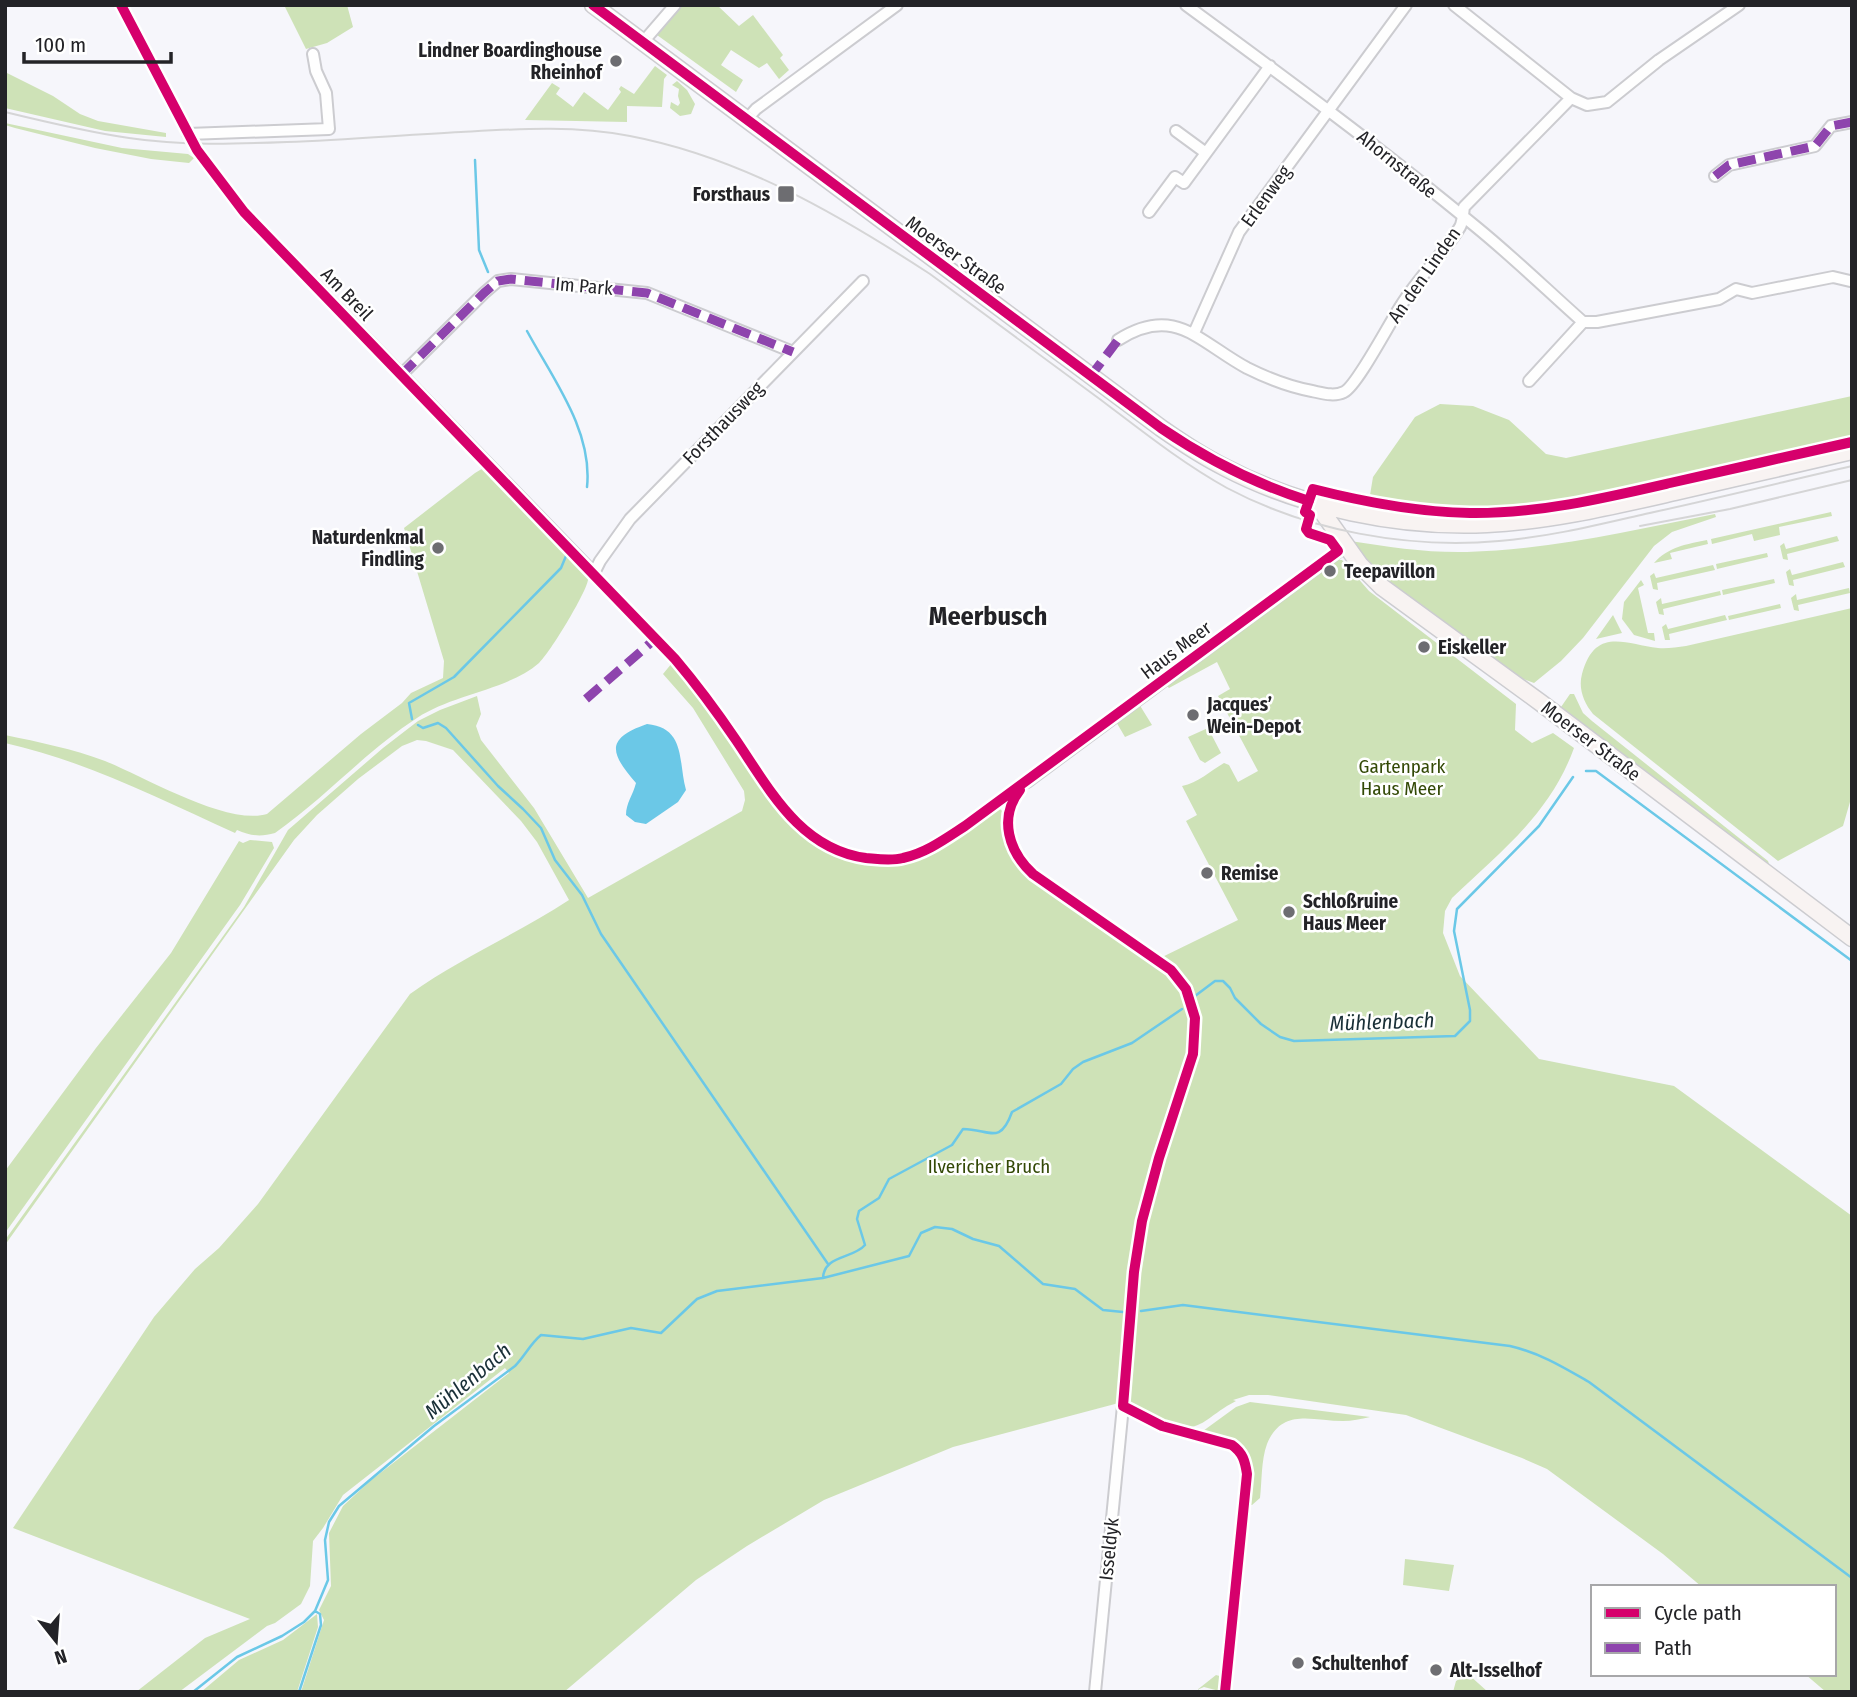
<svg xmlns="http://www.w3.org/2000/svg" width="1857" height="1697" viewBox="0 0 1857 1697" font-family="'Fira Sans Condensed',sans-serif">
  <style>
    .green { fill: #cee2b7 }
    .water { fill: #6bc8e7 }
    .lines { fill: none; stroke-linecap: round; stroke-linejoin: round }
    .stream { stroke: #6bc8e7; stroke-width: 2.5 }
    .street-casing { stroke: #ccccd0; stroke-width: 14 }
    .secondary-casing { stroke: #ccccd0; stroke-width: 19 }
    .street { stroke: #fefefe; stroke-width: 10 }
    .secondary { stroke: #f8f3f2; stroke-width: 16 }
    .tram { stroke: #d5d5d6; stroke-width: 2 }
    .quiet { stroke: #8e44ad; stroke-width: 9; stroke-dasharray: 18 9; stroke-linecap: butt }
    .cycleway-casing { stroke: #fff; stroke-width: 15 }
    .cycleway { stroke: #d6006c; stroke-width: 10 }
    .poi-dot { fill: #6d6d71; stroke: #fff; stroke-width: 2.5 }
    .labels { text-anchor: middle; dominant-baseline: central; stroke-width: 5; stroke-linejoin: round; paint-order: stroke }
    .poi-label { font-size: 19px; font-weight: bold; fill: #232327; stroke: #fff; text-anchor: start }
    .street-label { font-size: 19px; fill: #232327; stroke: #fff }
    .park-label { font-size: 19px; fill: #334906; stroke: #fff }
    .water-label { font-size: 21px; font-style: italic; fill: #192f37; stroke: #fff }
    .district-label { font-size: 26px; font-weight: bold; fill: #232327; stroke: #fff }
  </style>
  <rect width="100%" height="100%" fill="#f6f6fb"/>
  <path class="green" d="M 284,5 L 347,5 L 353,27 L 327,43 L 306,49 Z
    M 683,5 L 717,5 L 739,26 L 753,15 L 783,55 L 780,58 L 789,70 L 779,79 L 767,63 L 759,68 L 731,50 L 721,65 L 743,80 L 736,92 L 657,35 Z
    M 655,66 L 667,75 L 664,79 L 662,107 L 627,106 L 627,122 L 525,120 L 552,83 L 560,88 L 556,94 L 573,107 L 584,92 L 608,110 L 621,92 L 619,89 L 621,86 L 634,94 Z
    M 5,72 L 53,96 L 80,114 L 98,121 L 166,133 L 166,137 L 105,131 L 5,108 Z
    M 677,81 L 687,90 L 695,104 L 691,114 L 680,116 L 670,108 L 671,102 L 678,106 L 680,103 L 678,96 L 679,89 L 672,85 Z
    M 5,123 L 122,148 L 188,154 L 194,158 L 189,163 L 151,159 L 95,148 L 15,128 L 5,125 Z
    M 1852,396 L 1852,440 C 1796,453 1741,466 1685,478 C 1576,503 1481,522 1369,501 L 1373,477 L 1415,417 L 1440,404 L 1473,406 L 1509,420 L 1546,454 L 1566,458 Z
    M 485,467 L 585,569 C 586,573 588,576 588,580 C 586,593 550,653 539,663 C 508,690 453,694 417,718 C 366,751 325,798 275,833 C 261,837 250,836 237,830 L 235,833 C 160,799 86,761 5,743 L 5,735 C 39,742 73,749 105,761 C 145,777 227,826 267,814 L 361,734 L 402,703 L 411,693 L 443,678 L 444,661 L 404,528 L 475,473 Z
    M 1376,505 L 1427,512 L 1467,514 L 1467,517 L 1426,515 L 1376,508 Z
    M 1831,512 L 1832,516 L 1779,527 L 1780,535 L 1754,541 L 1752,534 L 1712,544 L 1711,539 Z
    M 1715,514 L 1716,517 L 1672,532 L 1654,546 L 1583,638 L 1561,661 L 1534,683 L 1523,679 L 1409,601 L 1370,568 L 1350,541 C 1389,547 1428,553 1467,552 C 1550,550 1634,530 1715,514 Z
    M 1837,536 L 1839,541 L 1787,554 L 1788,560 L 1783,559 L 1780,546 L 1784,543 L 1786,549 Z
    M 1707,540 L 1708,544 L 1670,553 L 1672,559 L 1654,563 C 1668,547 1687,544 1707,540 Z
    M 1767,553 L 1768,557 L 1717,569 L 1716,564 Z
    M 1331,560 L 1342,560 L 1369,591 L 1516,704 L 1515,730 L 1532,743 L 1553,733 L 1574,748 C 1550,814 1502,850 1452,898 L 1445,911 L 1443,933 L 1460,976 L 1539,1059 L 1674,1086 L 1852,1216 L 1852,1692 L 1826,1692 L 1805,1674 L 1834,1674 L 1834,1587 L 1702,1587 L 1663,1554 L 1547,1469 L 1522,1458 L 1406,1415 L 1268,1395 L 1249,1395 L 1233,1400 L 1236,1401 C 1201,1419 1200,1439 1156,1420 C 1145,1416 1135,1410 1130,1400 L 953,1447 L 824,1500 L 747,1546 L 696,1580 L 564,1692 L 301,1692 L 324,1620 L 319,1610 L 331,1586 L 329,1533 L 343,1506 L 370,1481 L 509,1373 L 505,1368 L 343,1495 L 323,1528 L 313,1541 L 310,1586 L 301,1604 L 275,1623 L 267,1626 L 179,1692 L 136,1692 L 205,1638 L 250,1619 L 13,1528 L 154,1317 L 195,1269 L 219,1248 L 258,1204 L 410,994 C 460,958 517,934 569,900 L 537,842 L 521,821 L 453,750 L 426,741 L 417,740 L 402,746 L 358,779 L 317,815 L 294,840 L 5,1245 L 5,1240 L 244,907 L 288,830 L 383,748 L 418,721 L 440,710 L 477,696 L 481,714 L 476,726 L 481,740 L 534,808 L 588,898 L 742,811 L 745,800 L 744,791 L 693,708 L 663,674 L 672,663 L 705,700 L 771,797 L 795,826 L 824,850 L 853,860 L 883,865 L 907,862 L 940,846 L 993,810 L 1000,809 L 1004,813 C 1003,837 1009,855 1026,873 L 1154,961 L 1238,920 L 1186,821 L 1197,815 L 1182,786 C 1198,783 1210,771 1224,763 L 1229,765 L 1238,782 L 1258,771 L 1218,696 L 1230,689 L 1217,662 L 1169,688 L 1163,682 Z
    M 1843,562 L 1845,567 L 1793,580 L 1794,586 L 1789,585 L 1786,572 L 1790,569 L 1792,575 Z
    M 1713,565 L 1715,570 L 1657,583 L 1658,590 L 1653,589 L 1650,576 L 1654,573 L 1656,578 Z
    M 1774,579 L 1775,583 L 1723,595 L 1722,590 Z
    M 1641,580 L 1644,585 L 1638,588 L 1648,633 L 1654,633 L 1655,641 L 1634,635 L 1622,619 L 1624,602 Z
    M 1849,588 L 1850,593 L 1798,605 L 1799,611 L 1794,610 L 1791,598 L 1796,594 L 1797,600 Z
    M 1720,591 L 1721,595 L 1663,609 L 1664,615 L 1659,614 L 1656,602 L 1661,598 L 1662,604 Z
    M 1780,604 L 1781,608 L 1729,620 L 1728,616 Z
    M 1852,608 L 1852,795 L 1843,826 L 1778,861 L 1593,714 C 1584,703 1578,689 1582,674 C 1595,626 1625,644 1658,648 C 1667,649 1677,647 1686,646 Z
    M 1613,615 L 1622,633 L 1596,639 Z
    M 1725,615 L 1727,620 L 1669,634 L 1670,640 L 1665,640 L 1662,627 L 1666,624 L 1668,629 Z
    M 1570,694 L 1574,694 L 1583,713 L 1592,721 L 1768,861 L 1770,867 L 1764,865 L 1561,707 Z
    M 1139,704 L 1152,725 L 1125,737 L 1115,720 Z
    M 1208,728 L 1221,753 L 1205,763 L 1200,760 L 1188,737 Z
    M 250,840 L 272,842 L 274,848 L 240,905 L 5,1233 L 5,1171 L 96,1048 L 171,953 L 239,841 L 243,843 Z
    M 1250,1402 L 1370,1417 C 1361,1419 1352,1421 1343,1421 C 1313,1421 1282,1407 1267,1444 C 1261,1460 1262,1482 1260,1498 L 1252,1505 L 1248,1505 C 1250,1482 1258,1449 1229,1440 C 1220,1438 1209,1437 1203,1431 L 1236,1407 Z
    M 1405,1559 L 1454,1565 L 1449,1591 L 1403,1585 Z
    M 317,1614 L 318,1627 L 297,1692 L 201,1692 L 239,1660 L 283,1640 Z
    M 1468,1674 L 1488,1692 L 1453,1692 L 1456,1681 Z
    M 1216,1675 L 1223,1677 L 1223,1692 L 1204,1687 L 1197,1690 Z"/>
  <path class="water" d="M 647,724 C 686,728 678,761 686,790 L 678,802 L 646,824 L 635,822 L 626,815 C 626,803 633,795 636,783 C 611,754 604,739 647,724 Z"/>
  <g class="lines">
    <path class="stream" d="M 475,160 L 479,250 L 488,272
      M 527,331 C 553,379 593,431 587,487
      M 412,719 L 409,703 L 454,677 L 561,568 L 566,556
      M 418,725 L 423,728 L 438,723 L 446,728 L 498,786 L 523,809 L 541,828 L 555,860 L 582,895 L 601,934 L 828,1264
      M 1586,771 L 1596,771 L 1852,961
      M 1195,996 L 1215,981 L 1223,981 L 1230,988 L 1235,998 L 1261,1024 L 1280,1037 L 1294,1041 L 1455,1036 L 1470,1021 L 1470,1010 L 1454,931 L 1457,909 L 1539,826 L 1573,777
      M 823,1278 C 824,1255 853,1259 865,1245 L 857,1219 L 859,1211 L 879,1198 L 889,1179 L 952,1145 L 963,1129 C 989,1129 1000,1146 1012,1112 L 1061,1084 L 1073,1069 L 1083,1062 L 1132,1043 L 1182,1009
      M 1141,1311 L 1183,1305 L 1510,1346 C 1540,1353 1563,1367 1589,1382 L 1852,1578
      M 193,1692 L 237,1657 L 282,1636 L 304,1622 L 315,1611 L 328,1580 L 325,1540 L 329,1522 L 339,1506 L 434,1426 L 515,1366 C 525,1356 530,1344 541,1335 L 583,1339 L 631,1328 L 661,1333 L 697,1299 L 717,1291 L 823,1278 L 909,1256 L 921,1233 L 935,1227 L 952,1229 L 973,1239 L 999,1246 L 1043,1284 L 1075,1289 L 1103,1310 L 1123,1312
      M 299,1692 L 321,1625 L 320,1614 L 315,1611"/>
    <defs>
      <path id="street" d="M 121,5 L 197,150 L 244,212 L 594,573 L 600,561 L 630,519 L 863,281
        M 1186,5 C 1284,77 1382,149 1475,226 C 1512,256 1547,290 1583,322 L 1597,322 L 1719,299 L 1736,289 L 1752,293 L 1833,277 L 1850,281
        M 1454,5 L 1571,98
        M 643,42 L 675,5
        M 747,119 L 756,109 L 897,5
        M 1176,131 L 1206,153
        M 188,134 L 329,129 L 326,93 L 316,71 L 313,54
        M 1715,176 L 1729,165 L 1815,146 L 1831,126 L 1852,122
        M 1149,212 L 1175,177 L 1184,183 L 1270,66
        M 1194,333 L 1239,232 L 1406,5
        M 1118,340 C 1175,304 1199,342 1247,368 C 1267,378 1290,387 1312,391 C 1322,393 1334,397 1344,392 C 1357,386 1391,320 1402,304 C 1419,277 1444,253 1460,227 C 1463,222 1463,213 1464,207 L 1571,98 L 1587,105 L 1607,102 L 1659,60 L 1739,5
        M 401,375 L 484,293 L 498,281 L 511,279 L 647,293 L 793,352
        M 1529,381 L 1583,322
        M 1027,782 L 1346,546
        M 1095,1692 L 1123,1406"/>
      <path id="secondary" d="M 593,5 L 1161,428 C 1181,442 1202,456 1224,467 C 1302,508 1399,528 1487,524 C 1551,521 1613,506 1675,492 C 1734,478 1793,465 1852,451
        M 1316,503 L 1360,565 L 1382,587 L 1541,703 L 1852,938"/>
    </defs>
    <use href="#street" class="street-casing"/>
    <use href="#secondary" class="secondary-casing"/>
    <use href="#street" class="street"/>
    <use href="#secondary" class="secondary"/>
    <path class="tram" d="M 5,112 C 46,122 87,132 129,138 C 182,146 235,144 287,142 C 345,140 403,135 461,132 C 517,129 574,125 630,136 C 740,157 838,214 930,274 C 987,316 1044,358 1101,400 C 1142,431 1182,463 1227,488 C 1308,531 1408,549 1499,541 C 1549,537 1597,525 1645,514 C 1714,499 1783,482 1852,466
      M 1640,526 L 1730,509 L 1852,480"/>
    <path class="quiet" d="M 1715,176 L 1729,165 L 1815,146 L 1831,126 L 1852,122
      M 401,375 L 484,293 L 498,281 L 511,279 L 647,293 L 793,352
      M 1090,377 L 1118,340
      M 586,699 L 654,640"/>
    <defs>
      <path id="cycleway" d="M 121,5 L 197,150 L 244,212 L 675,659 C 697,685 717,712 736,740 C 770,790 800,849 866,858 C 878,859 891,861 903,858 C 926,853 945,839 965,826 L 1338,551 L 1330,540 L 1309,533 L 1306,529 L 1310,515 L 1305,512 L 1313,489 C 1364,502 1417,512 1470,513 C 1537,514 1605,498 1670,483 C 1731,469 1791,456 1852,442
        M 593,5 L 1161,428 C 1208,460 1255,484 1309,501
        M 1020,790 C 998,818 1009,852 1033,874 L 1171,970 L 1186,989 L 1195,1018 L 1193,1054 L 1159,1158 L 1142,1221 L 1134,1272 L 1123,1406 L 1162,1426 L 1232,1445 C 1243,1453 1245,1461 1247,1474 L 1225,1692"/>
    </defs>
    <use href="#cycleway" class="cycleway-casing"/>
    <use href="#cycleway" class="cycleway"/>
  </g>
  <g class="poi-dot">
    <circle cx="616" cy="61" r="7"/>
    <rect x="777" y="185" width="18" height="18" rx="3.5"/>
    <circle cx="438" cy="548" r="7"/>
    <circle cx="1330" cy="571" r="7"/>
    <circle cx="1424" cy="647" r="7"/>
    <circle cx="1193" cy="715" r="7"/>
    <circle cx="1207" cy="873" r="7"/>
    <circle cx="1289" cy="912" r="7"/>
    <circle cx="1298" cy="1663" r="7"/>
    <circle cx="1436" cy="1670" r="7"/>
  </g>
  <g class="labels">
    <g class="poi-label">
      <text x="602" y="50" text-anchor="end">Lindner Boardinghouse<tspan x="602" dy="22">Rheinhof</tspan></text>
      <text x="770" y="194" text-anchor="end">Forsthaus</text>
      <text x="424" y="537" text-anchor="end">Naturdenkmal<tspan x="424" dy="22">Findling</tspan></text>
      <text x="1344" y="571">Teepavillon</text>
      <text x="1438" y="647">Eiskeller</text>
      <text x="1207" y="704">Jacques’<tspan x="1207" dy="22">Wein-Depot</tspan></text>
      <text x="1221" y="873">Remise</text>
      <text x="1303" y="901">Schloßruine<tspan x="1303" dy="22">Haus Meer</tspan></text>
      <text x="1312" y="1663">Schultenhof</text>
      <text x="1450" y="1670">Alt-Isselhof</text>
    </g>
    <g class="street-label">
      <text transform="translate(1397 164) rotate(39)">Ahornstraße</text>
      <text transform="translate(1266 196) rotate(-54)">Erlenweg</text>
      <text transform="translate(956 255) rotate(36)">Moerser Straße</text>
      <text transform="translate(1424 275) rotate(-55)">An den Linden</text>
      <text transform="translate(584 286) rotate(5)">Im Park</text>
      <text transform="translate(347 294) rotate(46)">Am Breil</text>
      <text transform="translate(723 423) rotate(-46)">Forsthausweg</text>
      <text transform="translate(1176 650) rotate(-37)">Haus Meer</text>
      <text transform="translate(1591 741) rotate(37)">Moerser Straße</text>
      <text transform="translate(1109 1549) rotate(-84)">Isseldyk</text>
    </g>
    <g class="park-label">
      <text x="1402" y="766">Gartenpark<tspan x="1402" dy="22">Haus Meer</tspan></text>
      <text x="989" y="1166">Ilvericher Bruch</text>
    </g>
    <g class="water-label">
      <text transform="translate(1382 1022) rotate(-2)">Mühlenbach</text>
      <text transform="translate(468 1381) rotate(-40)">Mühlenbach</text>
    </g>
    <g class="district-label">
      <text x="988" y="616">Meerbusch</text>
    </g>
  </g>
  <rect width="1857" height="1697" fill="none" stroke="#232327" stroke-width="14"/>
  <rect x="1591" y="1585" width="245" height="91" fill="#ffffff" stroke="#a7a7a9" stroke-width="2"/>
  <rect x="1605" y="1608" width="35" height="10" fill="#d6006c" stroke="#a7a7a9" stroke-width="2"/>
  <text x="1654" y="1620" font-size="21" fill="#232327">Cycle path</text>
  <rect x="1605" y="1643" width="35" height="10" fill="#8e44ad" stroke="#a7a7a9" stroke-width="2"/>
  <text x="1654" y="1655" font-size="21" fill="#232327">Path</text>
  <g transform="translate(56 1641) rotate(163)" stroke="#ffffff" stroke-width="5" paint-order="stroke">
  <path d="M0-5L12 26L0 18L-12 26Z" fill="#232327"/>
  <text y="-10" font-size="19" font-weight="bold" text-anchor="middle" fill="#232327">N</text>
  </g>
  <path d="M24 52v10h147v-10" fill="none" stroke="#232327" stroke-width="3.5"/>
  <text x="35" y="52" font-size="21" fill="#232327" stroke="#ffffff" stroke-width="5" paint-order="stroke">100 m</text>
</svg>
